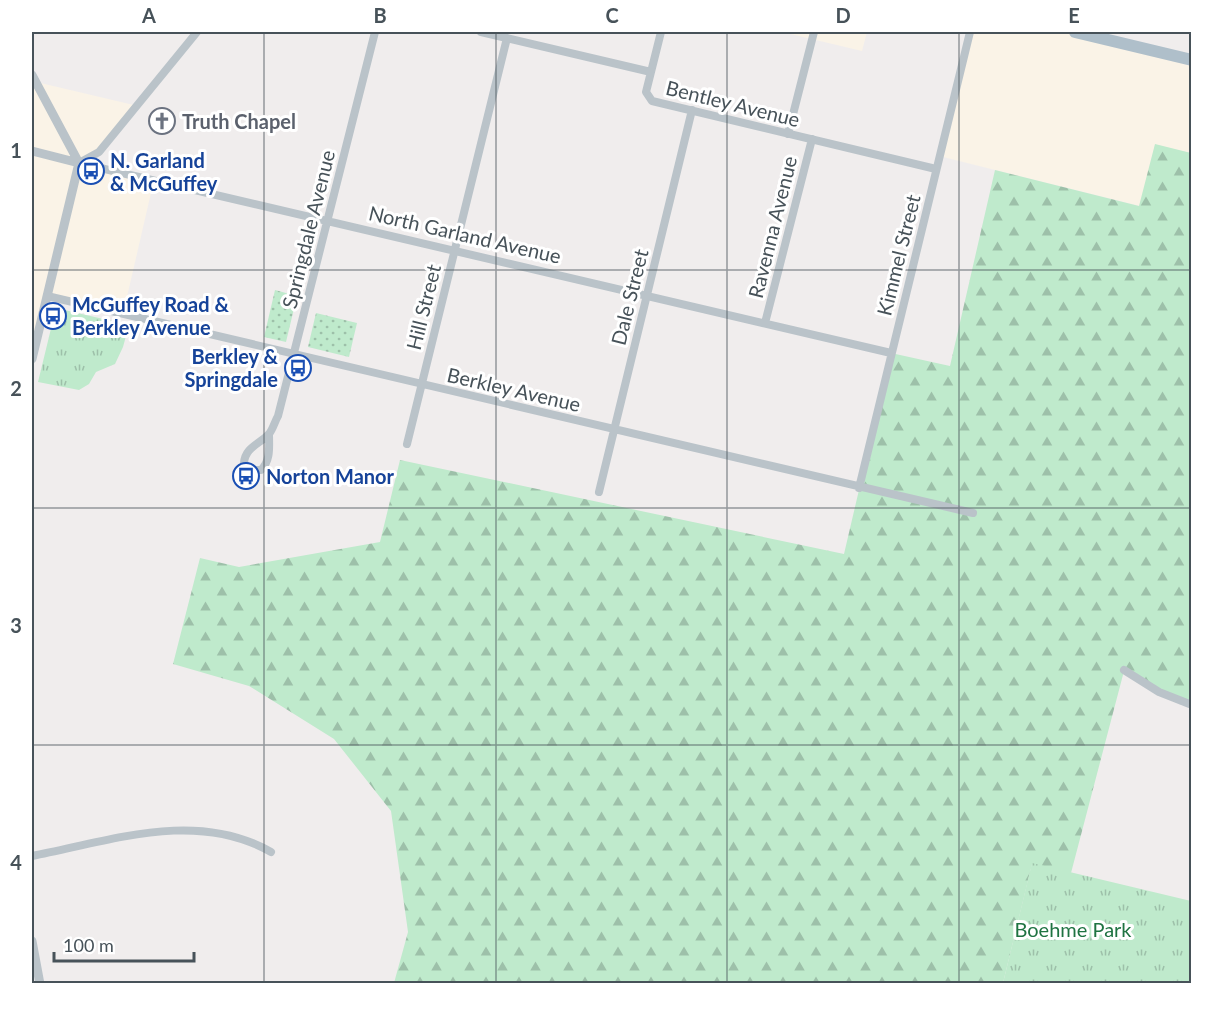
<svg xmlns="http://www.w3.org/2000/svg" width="1223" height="1015" viewBox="0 0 1223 1015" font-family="Lato,sans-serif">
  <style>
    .commercial { fill: #faf3e7 }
    .grass { fill: url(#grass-dots) }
    .forest { fill: url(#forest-firs) }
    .park { fill: url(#park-tufts) }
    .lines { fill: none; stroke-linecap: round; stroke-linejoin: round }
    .minor { stroke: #bac3c9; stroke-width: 8 }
    .tertiary { stroke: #bac3c9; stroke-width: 9 }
    .primary { stroke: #afbfca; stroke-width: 12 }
    .grid { fill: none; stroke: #475259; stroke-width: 1.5; stroke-opacity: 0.55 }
    .labels { text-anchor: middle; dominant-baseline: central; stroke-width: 6; stroke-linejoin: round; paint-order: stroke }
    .street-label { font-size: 20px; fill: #475259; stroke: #fff }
    .worship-label { font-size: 20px; font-weight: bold; fill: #5b616d; stroke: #fff; text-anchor: start }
    .transit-label { font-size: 20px; font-weight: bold; fill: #164399; stroke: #fff; text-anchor: start }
    .park-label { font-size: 20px; fill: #1f7342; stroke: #fff }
    .neatline { fill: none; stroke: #475259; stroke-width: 2 }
    .grid-label { font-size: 20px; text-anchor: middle; font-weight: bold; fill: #475259 }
  </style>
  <defs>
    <pattern id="grass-dots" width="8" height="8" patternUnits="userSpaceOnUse" patternTransform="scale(1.5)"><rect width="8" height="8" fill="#bfeacc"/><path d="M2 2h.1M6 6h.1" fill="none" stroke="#9dc0a9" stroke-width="1.8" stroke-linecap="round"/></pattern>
    <pattern id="forest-firs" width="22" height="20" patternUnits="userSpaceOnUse" patternTransform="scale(1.5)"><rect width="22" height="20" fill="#bfeacc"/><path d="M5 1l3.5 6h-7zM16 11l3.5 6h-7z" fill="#9dc0a9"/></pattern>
    <pattern id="park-tufts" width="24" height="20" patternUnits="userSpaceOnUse" patternTransform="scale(1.5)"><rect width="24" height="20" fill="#bfeacc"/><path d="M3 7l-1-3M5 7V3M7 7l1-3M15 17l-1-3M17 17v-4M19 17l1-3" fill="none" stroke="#9dc0a9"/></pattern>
  </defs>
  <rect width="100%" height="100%" fill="#f0eded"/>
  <path class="commercial" d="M 782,32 L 867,32 L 862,51 Z
    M 970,32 L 1075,32 L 1191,60 L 1191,153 L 1155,145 L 1140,206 L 939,156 Z
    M 32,81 L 138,106 L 99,152 L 80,162 L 154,180 L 123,314 L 47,296 L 32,359 Z"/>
  <path class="grass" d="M 275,290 L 297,296 L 286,342 L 264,337 Z
    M 316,313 L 357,323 L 349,357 L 308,347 Z"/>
  <path class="forest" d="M 1155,144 L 1191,153 L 1191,705 L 1124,671 L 1071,873 L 1032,864 L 1003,983 L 394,983 L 408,932 L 391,811 L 334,739 L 249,686 L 173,664 L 200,558 L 239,567 L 380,542 L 400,460 L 844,554 L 891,353 L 950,366 L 995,170 L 1139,206 Z"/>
  <path class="park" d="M 56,308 L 129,325 L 123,347 L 115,364 L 96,372 L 89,384 L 79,390 L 38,382 Z
    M 1032,863 L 1191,901 L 1191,983 L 1003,983 Z"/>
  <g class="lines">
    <path class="minor" d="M 481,32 L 651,72
      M 661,32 L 646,92 L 652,101 L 936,169
      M 788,134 L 814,32
      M 79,163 L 891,353
      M 79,163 L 99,152 L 197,32
      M 47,296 L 973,513
      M 765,323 L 812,139
      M 269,434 C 269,447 271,460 261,470 L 250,470 L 244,463 C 245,447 260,444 269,434 C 273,429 275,421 278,416 L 375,32
      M 407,444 L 507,38
      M 859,488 L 970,32
      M 599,492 L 692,110
      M 1124,670 L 1159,692 L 1192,705
      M 32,856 C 110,841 196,809 271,852"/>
    <path class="tertiary" d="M 32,75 L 79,163 L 32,359
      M 32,151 L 79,163
      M 32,941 L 40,984"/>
    <path class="primary" d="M 1075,32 L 1192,60"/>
  </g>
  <path class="grid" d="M 264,32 L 264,984M 496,32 L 496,984M 727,32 L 727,984M 959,32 L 959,984M 32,270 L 1192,270M 32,508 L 1192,508M 32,745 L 1192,745"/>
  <defs>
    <symbol id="church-ring" viewBox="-11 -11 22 22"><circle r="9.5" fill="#fff" stroke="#6b7280" stroke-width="1.5"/><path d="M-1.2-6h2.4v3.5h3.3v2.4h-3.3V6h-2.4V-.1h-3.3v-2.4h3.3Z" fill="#6b7280"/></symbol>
    <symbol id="bus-ring" viewBox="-11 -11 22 22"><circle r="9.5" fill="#fff" stroke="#1a4fb4" stroke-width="1.5"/><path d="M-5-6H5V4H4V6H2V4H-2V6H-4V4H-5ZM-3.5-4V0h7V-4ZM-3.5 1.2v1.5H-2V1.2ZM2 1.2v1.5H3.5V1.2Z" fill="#1a4fb4"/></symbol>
  </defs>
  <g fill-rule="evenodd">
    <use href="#church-ring" x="147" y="106" width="30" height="30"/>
    <use href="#bus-ring" x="76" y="156" width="30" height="30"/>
    <use href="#bus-ring" x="38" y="301" width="30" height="30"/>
    <use href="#bus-ring" x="283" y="353" width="30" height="30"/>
    <use href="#bus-ring" x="231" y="461" width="30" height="30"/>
  </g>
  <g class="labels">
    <g class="street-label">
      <text transform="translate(733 103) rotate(14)">Bentley Avenue</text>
      <text transform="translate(772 227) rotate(-76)">Ravenna Avenue</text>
      <text transform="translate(308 229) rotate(-76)">Springdale Avenue</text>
      <text transform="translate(465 234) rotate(13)">North Garland Avenue</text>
      <text transform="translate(898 255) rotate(-76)">Kimmel Street</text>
      <text transform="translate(629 297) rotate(-76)">Dale Street</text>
      <text transform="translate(423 307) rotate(-76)">Hill Street</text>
      <text transform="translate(514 389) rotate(13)">Berkley Avenue</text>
    </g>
    <g class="worship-label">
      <text x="182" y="121">Truth Chapel</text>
    </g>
    <g class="transit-label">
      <text x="110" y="160">N. Garland<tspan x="110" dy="23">&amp; McGuffey</tspan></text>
      <text x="72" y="304">McGuffey Road &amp;<tspan x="72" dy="23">Berkley Avenue</tspan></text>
      <text x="278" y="356" text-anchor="end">Berkley &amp;<tspan x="278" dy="23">Springdale</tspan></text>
      <text x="266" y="476">Norton Manor</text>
    </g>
    <g class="park-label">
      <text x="1073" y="929">Boehme Park</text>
    </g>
  </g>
  <rect width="1223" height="1015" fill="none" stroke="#ffffff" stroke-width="66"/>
  <path d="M54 952v9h140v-9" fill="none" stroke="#475259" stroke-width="3"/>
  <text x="63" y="952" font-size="18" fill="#475259" stroke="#ffffff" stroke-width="4.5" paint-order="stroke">100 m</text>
  <rect x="33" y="33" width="1157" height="949" class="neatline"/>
  <g class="grid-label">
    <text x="149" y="23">A</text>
    <text x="380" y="23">B</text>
    <text x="612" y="23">C</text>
    <text x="843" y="23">D</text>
    <text x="1074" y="23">E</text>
    <text x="16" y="158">1</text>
    <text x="16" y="396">2</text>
    <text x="16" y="633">3</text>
    <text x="16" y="870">4</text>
  </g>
</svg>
